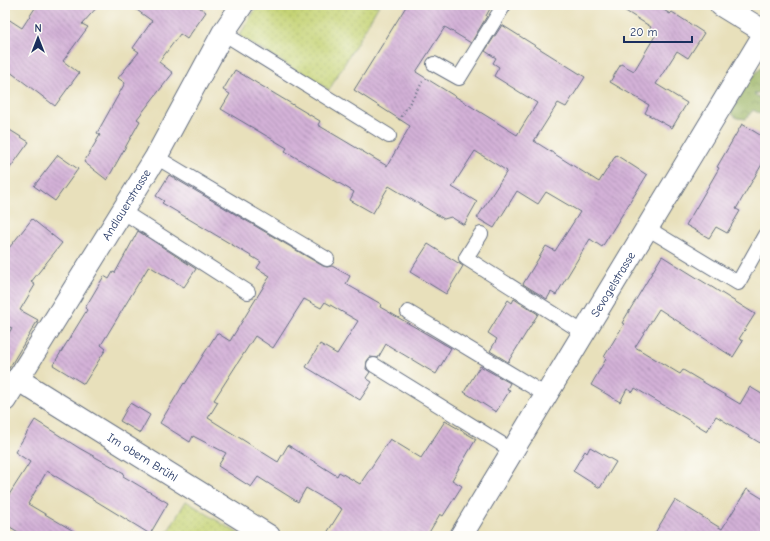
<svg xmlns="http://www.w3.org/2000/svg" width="770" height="541" viewBox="0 0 770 541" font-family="'Comic Neue',sans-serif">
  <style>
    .grass { fill: url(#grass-dots); stroke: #70816a }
    .forest { fill: url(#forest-crowns); stroke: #5c7262 }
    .building { fill: url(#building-back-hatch) }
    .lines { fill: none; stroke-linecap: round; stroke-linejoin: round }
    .service-casing { stroke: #636d7f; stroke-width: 16 }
    .minor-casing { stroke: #636d7f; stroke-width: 24 }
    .path { stroke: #636d7f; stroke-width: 2.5; stroke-dasharray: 1 3; stroke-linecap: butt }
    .service { stroke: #fff; stroke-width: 14 }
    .minor { stroke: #fff; stroke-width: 22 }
    .tram { stroke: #1b2f5e; stroke-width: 1 }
    .labels { text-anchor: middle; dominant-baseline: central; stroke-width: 3.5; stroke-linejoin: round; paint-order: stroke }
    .street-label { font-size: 12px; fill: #1b2f5e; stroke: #fdfcf7 }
  </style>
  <defs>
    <pattern id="grass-dots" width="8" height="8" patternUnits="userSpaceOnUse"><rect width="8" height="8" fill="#c5d375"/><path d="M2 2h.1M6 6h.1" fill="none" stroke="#a9b568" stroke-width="1.8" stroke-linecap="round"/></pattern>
    <pattern id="forest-crowns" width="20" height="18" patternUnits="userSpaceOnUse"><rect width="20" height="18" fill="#9cb566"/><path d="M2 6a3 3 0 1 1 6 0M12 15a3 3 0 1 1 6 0" fill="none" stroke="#7e9457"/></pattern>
    <pattern id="building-back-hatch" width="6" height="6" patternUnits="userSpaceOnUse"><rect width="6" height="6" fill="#d3b1d7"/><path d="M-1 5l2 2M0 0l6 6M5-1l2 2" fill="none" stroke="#aa90b2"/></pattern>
  </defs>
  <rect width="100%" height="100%" fill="#fdfcf7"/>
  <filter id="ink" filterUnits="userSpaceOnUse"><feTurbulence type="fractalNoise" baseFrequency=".025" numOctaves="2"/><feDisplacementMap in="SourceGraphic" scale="8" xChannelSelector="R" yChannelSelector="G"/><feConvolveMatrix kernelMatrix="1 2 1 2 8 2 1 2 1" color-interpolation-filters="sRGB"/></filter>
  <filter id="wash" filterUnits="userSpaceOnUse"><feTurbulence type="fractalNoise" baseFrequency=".012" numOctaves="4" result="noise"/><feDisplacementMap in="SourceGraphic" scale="16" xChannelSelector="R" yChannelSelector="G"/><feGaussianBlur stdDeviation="0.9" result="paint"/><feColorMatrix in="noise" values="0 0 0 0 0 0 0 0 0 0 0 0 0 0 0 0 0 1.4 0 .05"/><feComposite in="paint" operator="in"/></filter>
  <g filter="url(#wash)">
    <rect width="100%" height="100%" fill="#e8e0bb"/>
    <path class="grass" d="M 258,5 L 379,5 L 329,90 L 239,36 Z
      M 186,501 L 242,536 L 165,536 Z"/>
    <path class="forest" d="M 765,65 L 765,85 L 762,86 L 761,92 L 754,94 L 765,101 L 765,116 L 753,110 L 746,119 L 737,118 L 731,113 C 740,98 749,75 765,65 Z"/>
    <g id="blocks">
      <path class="building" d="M 37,5 L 99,5 L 82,24 L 88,27 L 63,61 L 79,73 L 55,106 L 5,68 L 5,17 L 22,28 Z
        M 130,5 L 196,5 L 206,12 L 187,39 L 180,34 L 159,62 L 173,73 L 137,119 L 140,121 L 107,180 L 84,162 L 100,135 L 97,133 L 125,83 L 118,78 L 139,52 L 133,48 L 152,21 Z
        M 407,5 L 492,5 L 486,16 L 487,16 L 471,43 L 445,27 L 416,72 L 517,135 L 537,103 L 494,76 L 499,67 L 493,63 L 496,58 L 485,51 L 502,25 L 585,77 L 566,107 L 558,103 L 534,141 L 599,182 L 616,155 L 647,175 L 602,247 L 590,239 L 556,295 L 551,292 L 547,299 L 523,284 L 546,246 L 555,251 L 580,212 L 546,192 L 538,204 L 517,191 L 494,228 L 477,218 L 507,171 L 475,151 L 452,187 L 477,202 L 464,225 L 451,217 L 444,219 L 389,186 L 373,213 L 350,200 L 354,192 L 285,151 L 287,148 L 221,109 L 230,94 L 223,90 L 235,70 L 320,121 L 318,125 L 387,166 L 410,126 L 354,90 Z
        M 616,5 L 656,5 L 670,14 L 672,12 L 704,33 L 688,58 L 677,51 L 656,84 L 687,103 L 672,128 L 645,113 L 649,105 L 610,82 L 621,64 L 634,71 L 655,36 L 648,32 L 651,27 Z
        M 742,124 L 765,138 L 765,159 L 736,209 L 740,211 L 727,233 L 716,227 L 709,238 L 686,225 L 719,168 L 717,167 Z
        M 5,127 L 29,142 L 5,175 Z
        M 58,155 L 78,169 L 55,201 L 34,186 Z
        M 169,175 L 323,266 L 327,267 L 332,266 L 350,276 L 346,284 L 381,304 L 380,307 L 451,348 L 436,374 L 386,344 L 378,358 L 370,357 L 367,361 L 366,369 L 370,372 L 366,378 L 372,382 L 360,400 L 306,367 L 320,344 L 337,354 L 358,321 L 325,302 L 321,308 L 304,299 L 273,348 L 255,336 L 214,400 L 218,402 L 208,418 L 278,462 L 288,445 L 337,476 L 339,472 L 360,484 L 390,439 L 421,458 L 445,421 L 476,439 L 452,480 L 462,486 L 443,516 L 440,514 L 427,536 L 325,536 L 342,509 L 306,488 L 298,502 L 258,477 L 251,487 L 218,466 L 226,453 L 193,436 L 190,442 L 160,423 L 184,383 L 185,384 L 217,333 L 230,341 L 270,276 L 257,268 L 261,262 L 162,203 L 164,201 L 156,196 Z
        M 32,219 L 62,243 L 31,282 L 35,285 L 20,310 L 38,320 L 5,375 L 5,339 L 12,328 L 10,327 L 5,337 L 5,253 Z
        M 138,231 L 196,269 L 184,287 L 149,266 L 101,345 L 106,349 L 84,384 L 53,365 L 87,310 L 85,308 L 104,276 L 109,279 L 113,272 L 115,273 Z
        M 428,244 L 463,266 L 446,294 L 410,272 Z
        M 662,256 L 755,314 L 739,339 L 743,341 L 733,357 L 659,309 L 635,347 L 680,374 L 683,370 L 740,404 L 750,387 L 765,396 L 765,446 L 716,416 L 707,431 L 635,388 L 633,392 L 627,389 L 620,402 L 591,385 L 606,359 L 604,357 L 624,324 L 622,323 Z
        M 514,299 L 538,314 L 508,362 L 490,351 L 497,339 L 488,333 L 508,300 L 512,303 Z
        M 480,366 L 510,383 L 507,389 L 510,390 L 496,412 L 464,392 Z
        M 130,403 L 150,415 L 140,433 L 120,421 Z
        M 35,420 L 79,448 L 124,473 L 123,476 L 168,503 L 150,534 L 47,471 L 28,504 L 82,536 L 25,536 L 5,524 L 5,501 L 30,462 L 15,452 Z
        M 590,447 L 616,462 L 600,488 L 573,471 L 585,451 L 587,453 Z
        M 747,489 L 765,500 L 765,536 L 653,536 L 675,500 L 722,529 Z"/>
    </g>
  </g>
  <g filter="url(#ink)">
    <use href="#blocks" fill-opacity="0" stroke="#636d7f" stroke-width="1"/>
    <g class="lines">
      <defs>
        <path id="service" d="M 223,33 L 389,136
          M 434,64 L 459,78 L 504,5
          M 156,157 L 327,259
          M 122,211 L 248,292
          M 647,228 L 738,283 L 765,235
          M 481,234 L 466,258 L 584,333
          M 408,312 L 546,395
          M 374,365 L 513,451"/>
        <g id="minor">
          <path d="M 721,5 L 765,32"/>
          <path id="s1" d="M 17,379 L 269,536"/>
          <path id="s2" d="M 5,400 L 156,157 L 223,33 L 242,5"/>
          <path id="s3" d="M 461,536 L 765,33"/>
        </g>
      </defs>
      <use href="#service" class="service-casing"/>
      <use href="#minor" class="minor-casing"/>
      <path class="path" d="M 399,120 L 424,80"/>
      <use href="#service" class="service"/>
      <use href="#minor" class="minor"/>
      <path class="tram" d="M 756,5 L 765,11"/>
    </g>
  </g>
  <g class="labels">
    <g class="street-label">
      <text stroke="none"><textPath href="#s2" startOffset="230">Andlauerstrasse</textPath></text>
      <text stroke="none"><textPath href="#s3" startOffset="294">Sevogelstrasse</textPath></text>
      <text stroke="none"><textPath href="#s1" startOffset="148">Im obern Brühl</textPath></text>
    </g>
  </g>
  <rect width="770" height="541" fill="none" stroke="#fdfcf7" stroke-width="20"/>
  <g transform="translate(38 38)" stroke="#fdfcf7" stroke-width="3" paint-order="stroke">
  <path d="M0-3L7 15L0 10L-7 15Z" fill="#1b2f5e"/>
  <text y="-6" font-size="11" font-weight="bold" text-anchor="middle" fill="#1b2f5e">N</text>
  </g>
  <path d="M624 36v6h68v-6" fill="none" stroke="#1b2f5e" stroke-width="2"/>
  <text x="630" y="36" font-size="12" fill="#1b2f5e" stroke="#fdfcf7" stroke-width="3" paint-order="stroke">20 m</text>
</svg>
